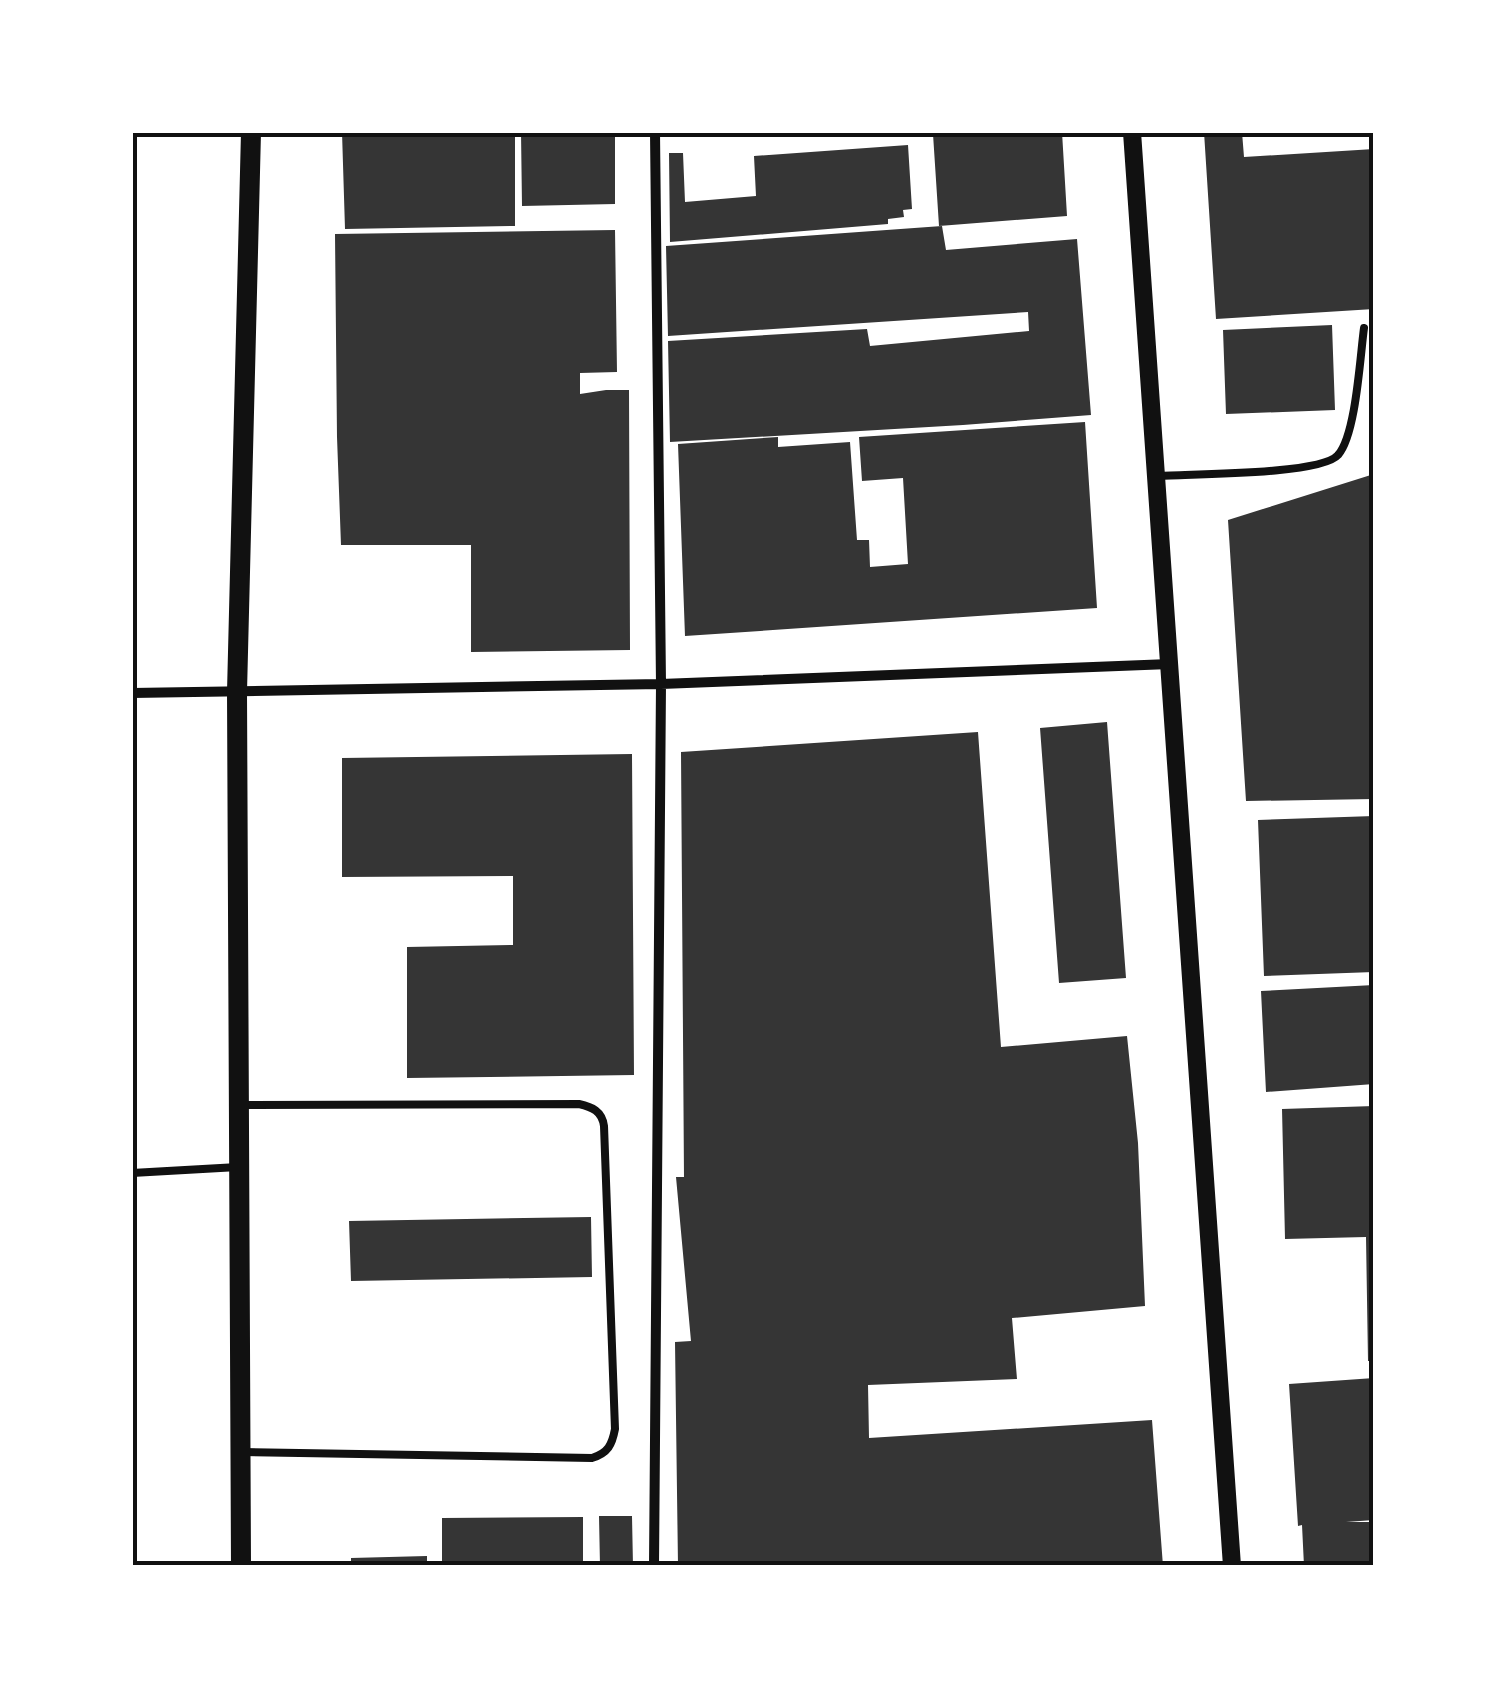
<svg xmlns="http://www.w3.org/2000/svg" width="1506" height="1698" viewBox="0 0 1506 1698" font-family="'Varela Round',sans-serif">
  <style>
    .building { fill: #353535 }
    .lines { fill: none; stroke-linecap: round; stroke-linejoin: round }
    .service { stroke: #111; stroke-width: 8 }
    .minor { stroke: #111; stroke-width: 10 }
    .tertiary { stroke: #111; stroke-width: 18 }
    .secondary { stroke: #111; stroke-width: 20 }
    .neatline { fill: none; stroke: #111; stroke-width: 4 }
  </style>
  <rect width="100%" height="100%" fill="#fff"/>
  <path class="building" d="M 342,132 L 515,132 L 515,226 L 345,229 Z
    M 521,132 L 615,132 L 615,204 L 522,206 Z
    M 947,132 L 1062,132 L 1067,216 L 939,226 L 933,134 Z
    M 1204,132 L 1242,132 L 1244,157 L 1374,149 L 1374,309 L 1216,319 Z
    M 1259,132 L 1292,132 L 1292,136 L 1259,137 Z
    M 908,145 L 912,209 L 903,210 L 904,217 L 888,219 L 888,224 L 670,242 L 669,153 L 683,153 L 685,202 L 756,196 L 754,156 Z
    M 942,226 L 946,250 L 1077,239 L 1091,415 L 963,425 L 670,442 L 668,341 L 867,329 L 870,346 L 1029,331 L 1028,312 L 668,336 L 666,246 Z
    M 615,230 L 617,372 L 580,373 L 580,394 L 606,390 L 629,390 L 630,650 L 471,652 L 471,545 L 341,545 L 337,437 L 335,234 Z
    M 1332,325 L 1335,410 L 1226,414 L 1223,330 Z
    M 1085,422 L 1097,608 L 685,636 L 678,444 L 778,437 L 778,447 L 850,442 L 857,540 L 869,540 L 870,567 L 908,564 L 903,478 L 862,481 L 859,437 Z
    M 1374,474 L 1374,799 L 1246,801 L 1228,520 Z
    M 1107,722 L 1126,978 L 1059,983 L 1040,728 Z
    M 978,732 L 1001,1047 L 1127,1036 L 1138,1143 L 1145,1306 L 1012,1318 L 1017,1379 L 868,1385 L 869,1438 L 1152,1420 L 1163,1566 L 678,1566 L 675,1342 L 691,1341 L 676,1177 L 684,1177 L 681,752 Z
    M 632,754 L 634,1075 L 407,1078 L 407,947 L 513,945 L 513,876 L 342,877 L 342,758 Z
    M 1374,816 L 1374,972 L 1264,976 L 1258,820 Z
    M 1374,985 L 1374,1084 L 1266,1092 L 1261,991 Z
    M 1374,1106 L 1374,1361 L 1368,1361 L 1366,1237 L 1285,1239 L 1282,1109 Z
    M 591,1217 L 592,1277 L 351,1281 L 349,1221 Z
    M 1374,1378 L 1374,1520 L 1346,1522 L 1374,1522 L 1374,1566 L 1304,1566 L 1302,1525 L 1298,1526 L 1289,1384 Z
    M 599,1516 L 632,1516 L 633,1566 L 600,1566 Z
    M 583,1517 L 583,1566 L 442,1566 L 442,1518 Z
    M 427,1556 L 427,1566 L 351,1566 L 351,1558 Z"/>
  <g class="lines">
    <path class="service" d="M 1157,476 C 1188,474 1321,475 1338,455 C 1356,435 1360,357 1364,328
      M 239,1105 L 579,1104 C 592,1107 602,1111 604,1126 L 615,1429 C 612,1445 608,1453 592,1458 L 242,1452
      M 132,1173 L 238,1167"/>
    <path class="minor" d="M 132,693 L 661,684 L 1170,664
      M 654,1566 L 661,684 L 655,132"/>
    <path class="tertiary" d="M 1132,132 L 1232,1566"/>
    <path class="secondary" d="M 241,1566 L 237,692 L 251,132"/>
  </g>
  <rect width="1506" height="1698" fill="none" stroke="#ffffff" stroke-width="270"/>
  <rect x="135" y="135" width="1236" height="1428" class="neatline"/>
</svg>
